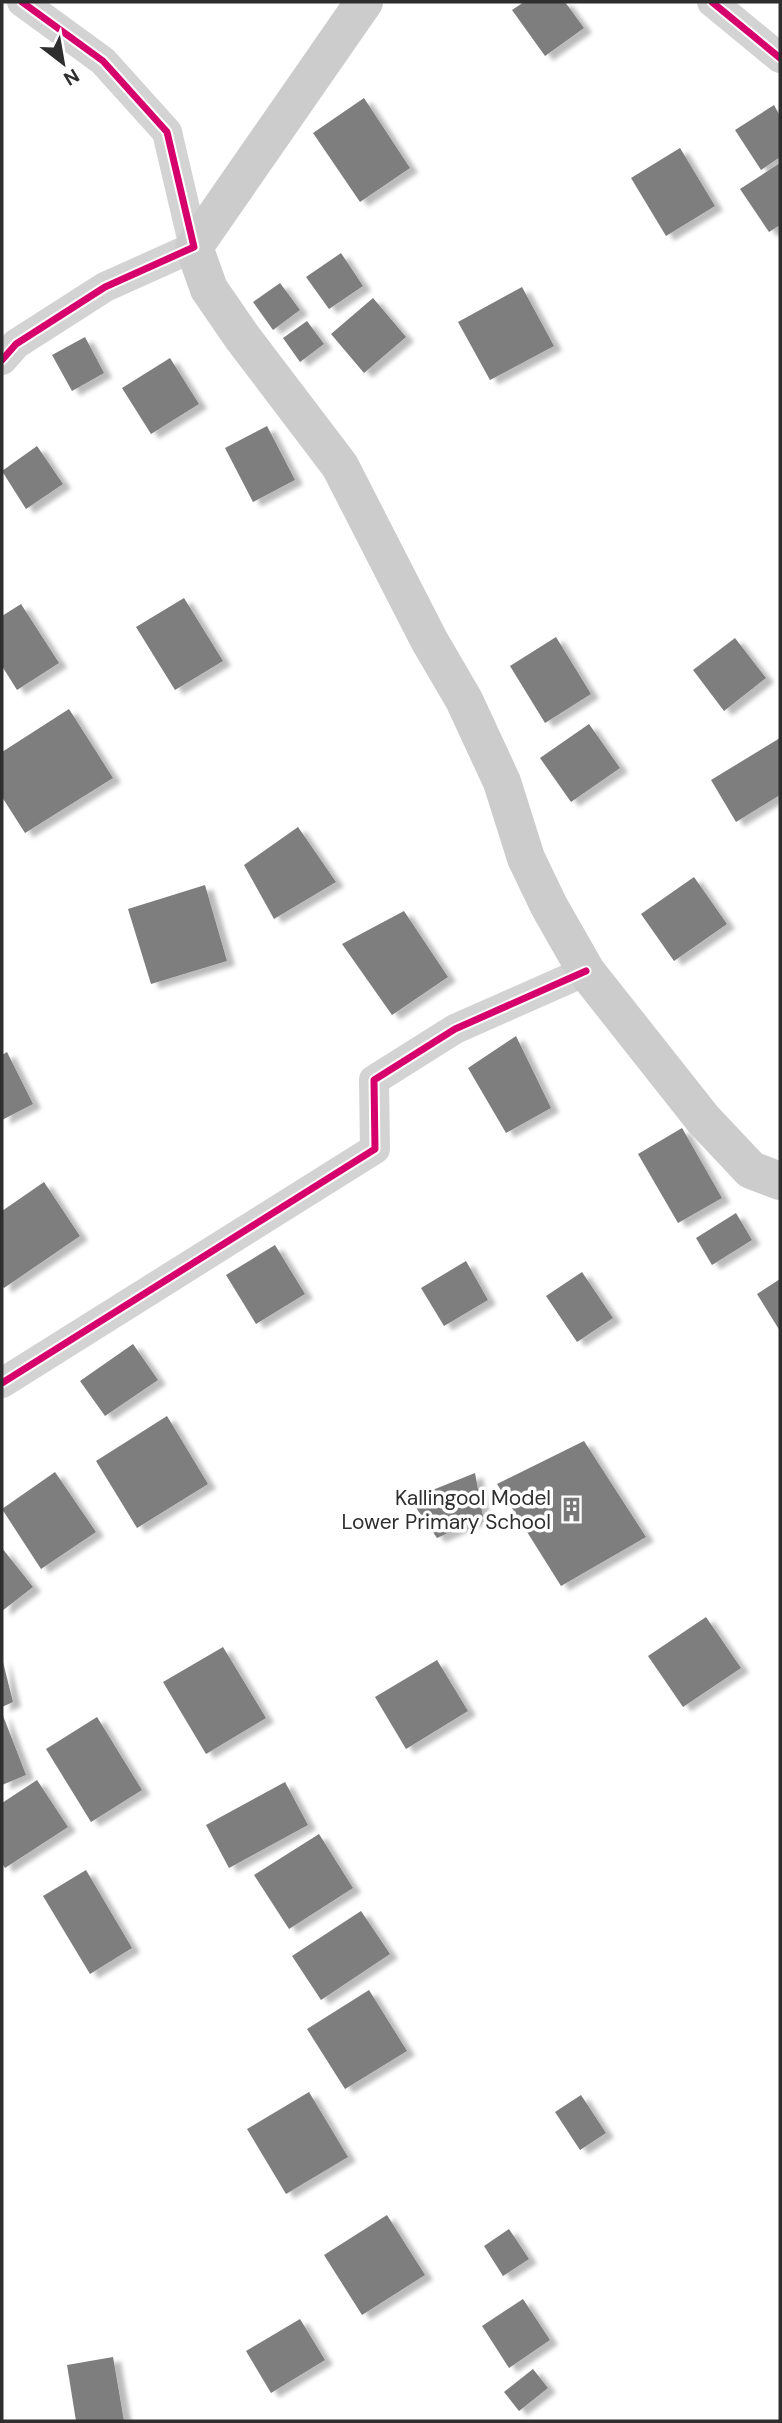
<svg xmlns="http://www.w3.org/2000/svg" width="782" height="2423" viewBox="0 0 782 2423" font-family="'DM Sans',sans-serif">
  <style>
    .building { fill: #7e7e7e; filter: url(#shadow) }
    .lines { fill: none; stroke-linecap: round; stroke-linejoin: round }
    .minor { stroke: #d3d3d3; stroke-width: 30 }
    .secondary { stroke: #ccc; stroke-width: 38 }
    .cycleway-casing { stroke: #fff; stroke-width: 11 }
    .cycleway { stroke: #d6006c; stroke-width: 7 }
    .labels { text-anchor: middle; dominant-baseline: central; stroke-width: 7; stroke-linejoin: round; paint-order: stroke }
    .poi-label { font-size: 21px; fill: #2e2e2e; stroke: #fff; text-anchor: end }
  </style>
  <defs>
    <filter id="shadow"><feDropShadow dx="8" dy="4.5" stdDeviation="2" flood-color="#0004"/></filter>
  </defs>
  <rect width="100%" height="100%" fill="#fff"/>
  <path class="building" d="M 524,2 L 565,2 L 584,28 L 545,56 L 512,10 Z
    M 364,98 L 410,168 L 360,202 L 313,133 Z
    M 774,105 L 780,116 L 780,157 L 761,170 L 735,130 Z
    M 680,148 L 715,206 L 666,236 L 631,178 Z
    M 780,163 L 780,225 L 769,232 L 740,189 Z
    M 341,253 L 363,286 L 329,309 L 306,277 Z
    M 280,283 L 300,310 L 273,330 L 253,302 Z
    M 522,287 L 554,346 L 490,380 L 458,322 Z
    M 373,298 L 406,337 L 364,373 L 331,334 Z
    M 307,321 L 324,344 L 300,362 L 283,338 Z
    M 85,337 L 104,373 L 72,391 L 52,355 Z
    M 170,358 L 199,404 L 151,434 L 122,388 Z
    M 267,426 L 295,480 L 253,502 L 225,448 Z
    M 37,446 L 63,484 L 26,509 L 2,471 Z
    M 184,598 L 223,661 L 175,690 L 136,627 Z
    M 21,604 L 59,663 L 17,690 L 2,666 L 2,616 Z
    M 556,637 L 591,694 L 545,723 L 510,666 Z
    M 735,638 L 766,678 L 724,711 L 693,670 Z
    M 69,709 L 113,778 L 25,833 L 2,797 L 2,752 Z
    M 589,724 L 620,768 L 571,802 L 540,758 Z
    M 780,738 L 780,795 L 736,822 L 711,780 Z
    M 298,827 L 336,882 L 274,919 L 244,865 Z
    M 694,877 L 727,924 L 674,961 L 641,914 Z
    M 205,885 L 227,961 L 151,984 L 128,909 Z
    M 404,911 L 448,977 L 392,1015 L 342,944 Z
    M 516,1036 L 551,1108 L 506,1133 L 468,1068 Z
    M 7,1052 L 33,1104 L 2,1120 L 2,1055 Z
    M 682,1128 L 722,1198 L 678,1223 L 638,1154 Z
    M 44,1182 L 80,1236 L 4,1288 L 2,1285 L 2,1211 Z
    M 736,1213 L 752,1240 L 712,1265 L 696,1238 Z
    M 275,1245 L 305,1294 L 256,1324 L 226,1275 Z
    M 466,1261 L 488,1300 L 444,1326 L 421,1288 Z
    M 582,1272 L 613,1318 L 577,1342 L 546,1296 Z
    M 780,1279 L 780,1331 L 757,1294 Z
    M 133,1344 L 158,1380 L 105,1416 L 80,1381 Z
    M 167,1416 L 208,1484 L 137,1528 L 96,1461 Z
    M 584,1441 L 646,1537 L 561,1586 L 497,1484 Z
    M 55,1472 L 96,1532 L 41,1569 L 2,1509 Z
    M 475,1473 L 483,1517 L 437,1538 L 410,1499 Z
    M 2,1548 L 33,1587 L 2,1611 Z
    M 706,1617 L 741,1668 L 683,1707 L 648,1656 Z
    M 223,1647 L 266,1718 L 206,1754 L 163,1682 Z
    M 2,1658 L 13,1702 L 2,1707 Z
    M 437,1660 L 468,1711 L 406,1749 L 375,1697 Z
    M 2,1713 L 26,1775 L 2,1785 Z
    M 97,1717 L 142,1790 L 91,1822 L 46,1749 Z
    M 37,1780 L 68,1827 L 5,1868 L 2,1863 L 2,1803 Z
    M 285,1782 L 308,1825 L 229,1868 L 206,1825 Z
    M 319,1834 L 353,1888 L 289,1929 L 254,1875 Z
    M 86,1870 L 132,1948 L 90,1974 L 43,1896 Z
    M 361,1911 L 390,1954 L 321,2000 L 292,1956 Z
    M 369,1990 L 407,2051 L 345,2089 L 307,2029 Z
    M 309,2092 L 348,2157 L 286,2194 L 247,2129 Z
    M 581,2095 L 606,2133 L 580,2150 L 555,2112 Z
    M 387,2215 L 425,2275 L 362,2315 L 324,2255 Z
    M 509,2229 L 529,2259 L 503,2276 L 484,2246 Z
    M 523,2299 L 550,2340 L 509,2368 L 482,2326 Z
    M 300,2319 L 325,2360 L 271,2393 L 246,2351 Z
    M 113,2357 L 124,2421 L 76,2421 L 67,2365 Z
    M 533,2369 L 548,2388 L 519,2411 L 504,2392 Z"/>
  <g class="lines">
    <path class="minor" d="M 712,2 L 780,58
      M 2,360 L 16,344 L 105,287 L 194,247 L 167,132 L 103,61 L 22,2
      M 2,1383 L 375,1149 L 374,1080 L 455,1029 L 586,971"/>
    <path class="secondary" d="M 364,2 L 194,247 L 209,289 L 242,337 L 340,466 L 429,640 L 464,700 L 502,782 L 526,858 L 549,906 L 586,971 L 703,1119 L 751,1170 L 780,1181"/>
    <defs>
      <path id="cycleway" d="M 712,2 L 780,58
        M 2,360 L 16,344 L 105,287 L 194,247 L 167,132 L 103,61 L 22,2
        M 2,1383 L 375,1149 L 374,1080 L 455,1029 L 586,971"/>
    </defs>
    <use href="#cycleway" class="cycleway-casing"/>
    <use href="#cycleway" class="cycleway"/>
  </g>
  <defs>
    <symbol id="building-bare" viewBox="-9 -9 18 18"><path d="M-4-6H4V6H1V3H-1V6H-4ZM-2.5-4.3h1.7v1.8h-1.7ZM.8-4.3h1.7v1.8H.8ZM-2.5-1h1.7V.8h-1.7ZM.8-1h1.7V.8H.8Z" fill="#777" stroke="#fff" stroke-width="2.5" paint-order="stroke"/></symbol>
  </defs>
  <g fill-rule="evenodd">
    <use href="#building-bare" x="554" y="1492" width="35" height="35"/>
  </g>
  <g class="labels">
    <g class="poi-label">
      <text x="551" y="1498">Kallingool Model<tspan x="551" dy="24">Lower Primary School</tspan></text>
    </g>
  </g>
  <rect width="782" height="2423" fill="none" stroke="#2e2e2e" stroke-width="7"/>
  <g transform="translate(63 63) rotate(149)" stroke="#ffffff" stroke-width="5" paint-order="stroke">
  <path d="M0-5L12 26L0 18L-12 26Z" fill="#2e2e2e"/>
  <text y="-10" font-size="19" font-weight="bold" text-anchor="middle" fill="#2e2e2e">N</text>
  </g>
</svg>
